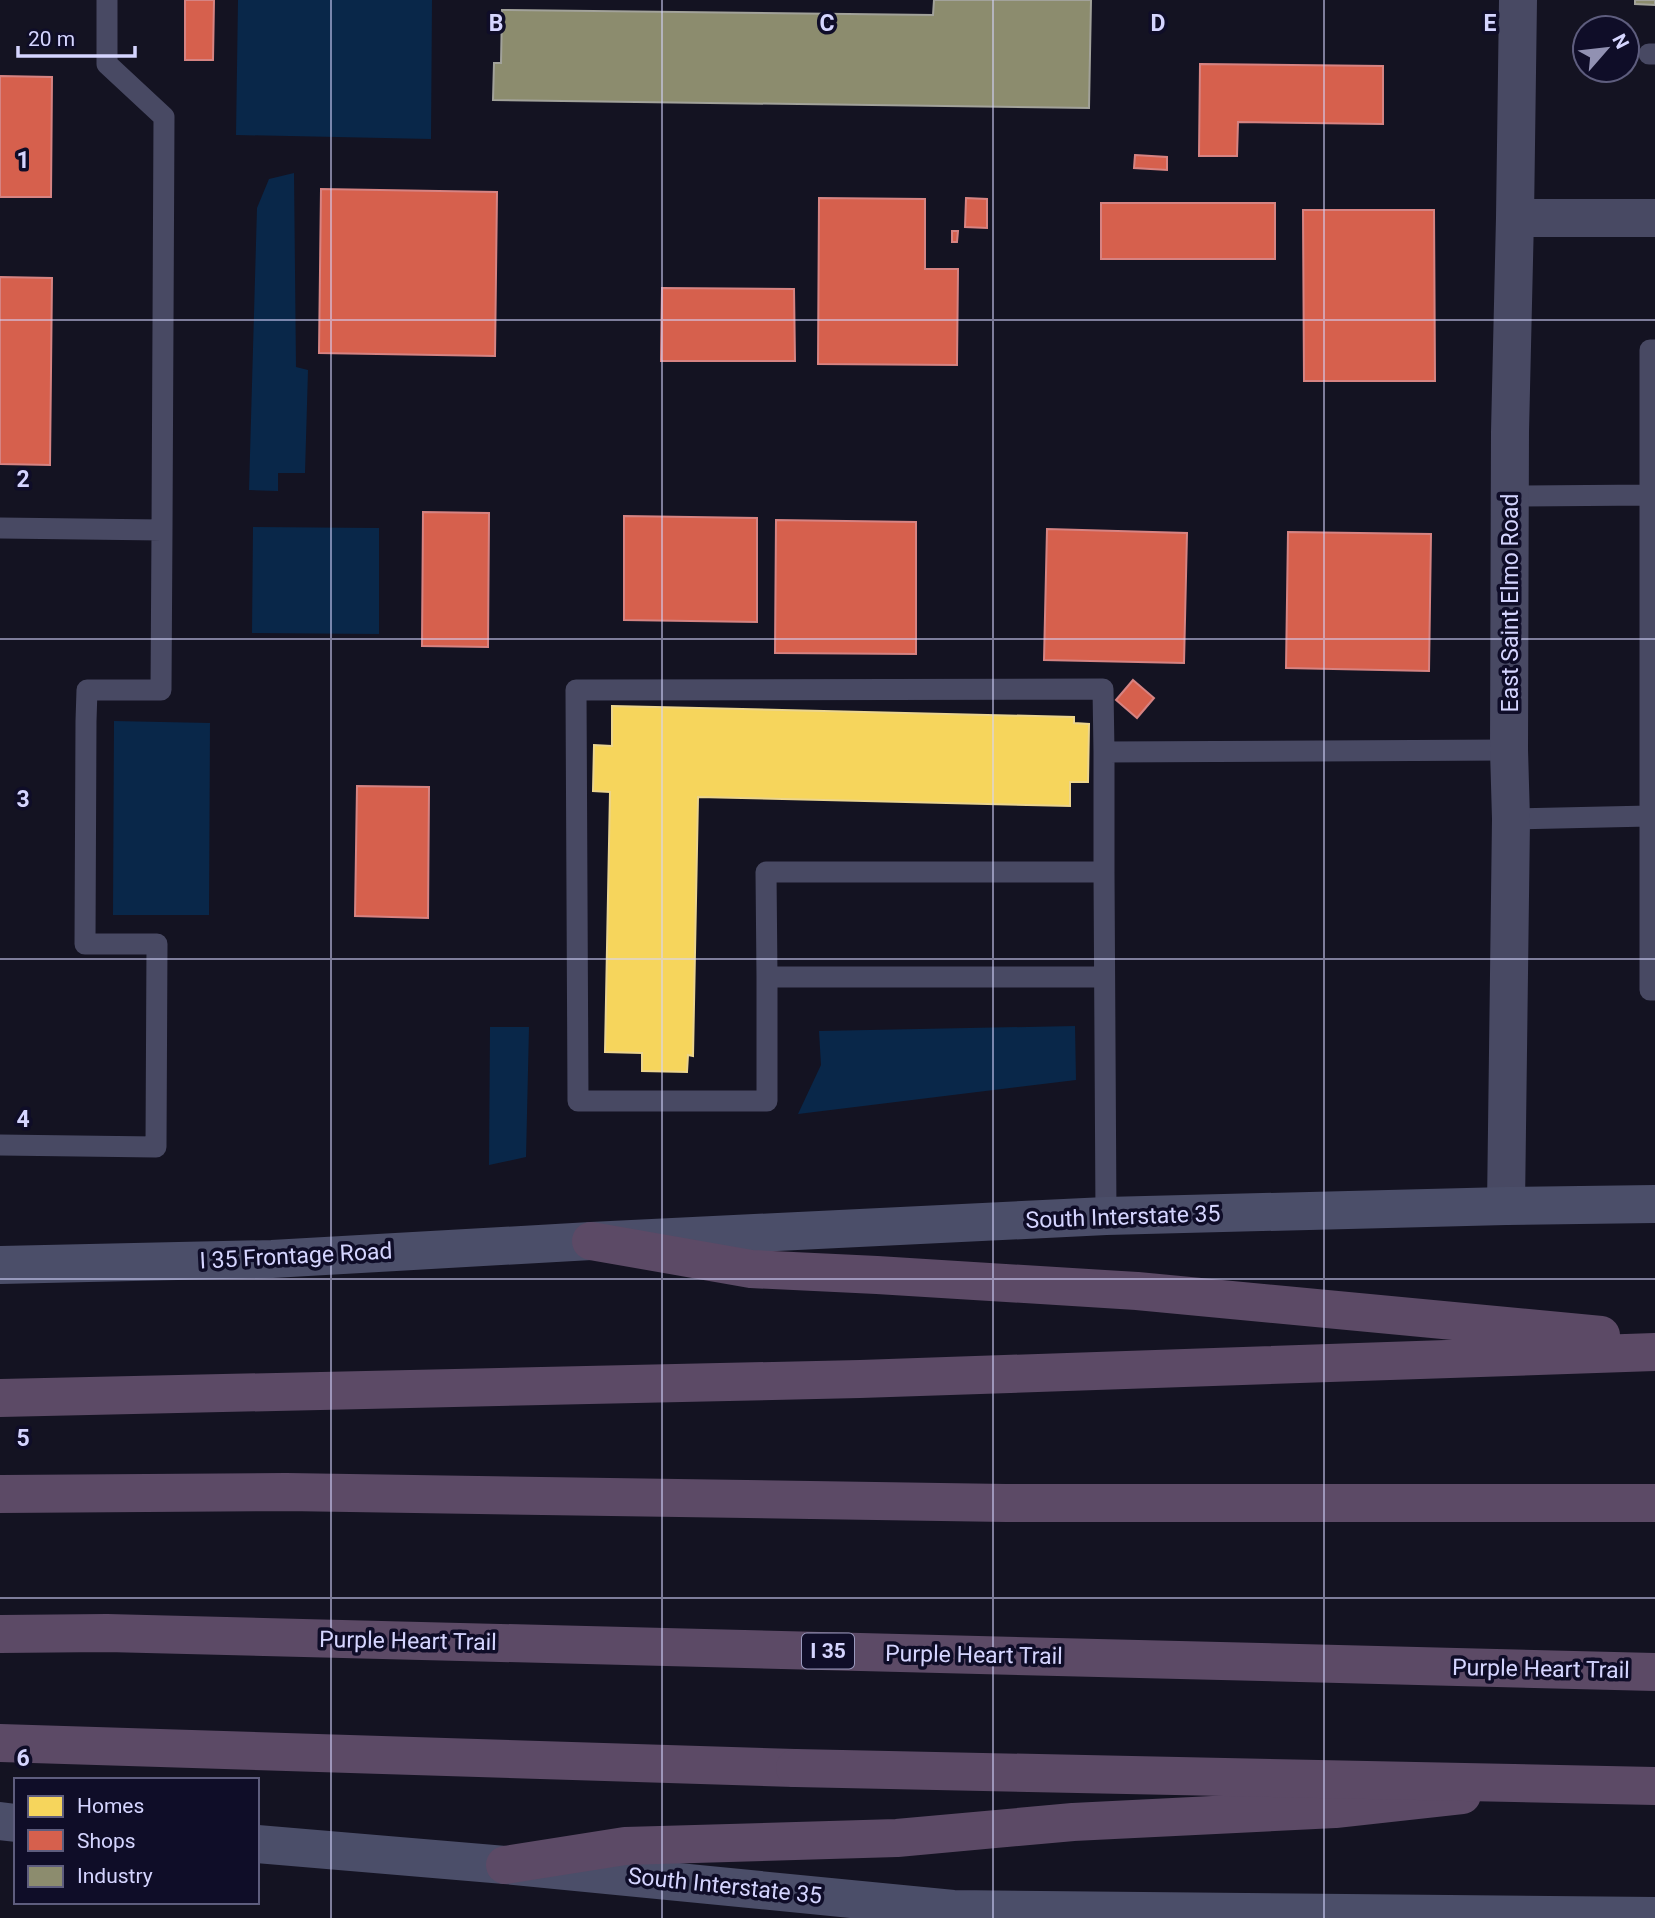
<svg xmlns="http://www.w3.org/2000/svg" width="1655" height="1918" viewBox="0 0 1655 1918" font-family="Roboto,sans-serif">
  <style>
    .water { fill: #092749 }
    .homes { fill: #f6d55c; stroke: #ecd58d; stroke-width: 2 }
    .shops { fill: #d6604d; stroke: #d68382; stroke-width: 2 }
    .industry { fill: #8c8c6e; stroke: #a2a29a; stroke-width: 2 }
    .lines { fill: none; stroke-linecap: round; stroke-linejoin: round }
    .lane { stroke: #484963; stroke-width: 21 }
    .street { stroke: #484963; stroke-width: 38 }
    .secondary { stroke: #4b4e69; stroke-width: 38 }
    .highway { stroke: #5c4a66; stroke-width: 38 }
    .highway-bridge { stroke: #5c4a66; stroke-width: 38 }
    .grid { fill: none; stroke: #d5d5ff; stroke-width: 2; stroke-opacity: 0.55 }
    .labels { text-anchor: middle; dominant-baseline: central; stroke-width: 7; stroke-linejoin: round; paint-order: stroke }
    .shield { fill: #0f0d28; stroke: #9a99be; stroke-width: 2 }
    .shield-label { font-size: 21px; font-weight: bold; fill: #d5d5ff }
    .street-label { font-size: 23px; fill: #d5d5ff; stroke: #0f0d28 }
    .grid-label { font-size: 23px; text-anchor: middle; font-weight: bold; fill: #d5d5ff; stroke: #0f0d28; stroke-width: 7; stroke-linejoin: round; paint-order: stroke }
  </style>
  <rect width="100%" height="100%" fill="#141322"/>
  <path class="water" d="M 238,0 L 432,0 L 431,139 L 236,135 Z
    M 294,173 L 296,367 L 308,370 L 305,473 L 278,473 L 278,491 L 249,490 L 257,208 L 269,179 Z
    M 253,527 L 379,528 L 379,634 L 252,633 Z
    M 114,721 L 210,723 L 209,915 L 113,915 Z
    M 1075,1026 L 1076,1080 L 798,1114 L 821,1065 L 819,1031 Z
    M 490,1027 L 529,1027 L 526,1157 L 489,1165 Z"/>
  <path class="homes" d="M 612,706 L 1074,717 L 1074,723 L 1089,724 L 1088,782 L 1070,782 L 1070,806 L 698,797 L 693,1056 L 688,1055 L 687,1072 L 642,1071 L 642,1053 L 605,1052 L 610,792 L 593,791 L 594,745 L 612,746 Z"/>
  <path class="shops" d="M 185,0 L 214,0 L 213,60 L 185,60 Z
    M 1200,64 L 1383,66 L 1383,124 L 1238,122 L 1237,156 L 1199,156 Z
    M 0,76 L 52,77 L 51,197 L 0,197 Z
    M 1135,155 L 1167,157 L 1167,170 L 1134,168 Z
    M 321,189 L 497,192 L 495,356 L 319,353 Z
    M 819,198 L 925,199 L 925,269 L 958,269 L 957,365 L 818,364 Z
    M 966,198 L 987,199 L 987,228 L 965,227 Z
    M 1101,203 L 1275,203 L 1275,259 L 1101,259 Z
    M 1303,210 L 1434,210 L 1435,381 L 1304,381 Z
    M 952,231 L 958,231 L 957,242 L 952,242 Z
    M 0,277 L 52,278 L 50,465 L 0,464 Z
    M 662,288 L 794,289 L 795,361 L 661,361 Z
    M 423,512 L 489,513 L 488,647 L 422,646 Z
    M 624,516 L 757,518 L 757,622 L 624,620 Z
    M 776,520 L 916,522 L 916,654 L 775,653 Z
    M 1047,529 L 1187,533 L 1184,663 L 1044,660 Z
    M 1288,532 L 1431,534 L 1429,671 L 1286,668 Z
    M 1133,680 L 1154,698 L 1137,718 L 1116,700 Z
    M 357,786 L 429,787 L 428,918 L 355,916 Z"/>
  <path class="industry" d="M 934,0 L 1091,0 L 1089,108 L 493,100 L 494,63 L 501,63 L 502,10 L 933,15 Z
    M 1635,0 L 1655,0 L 1655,5 L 1635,4 Z"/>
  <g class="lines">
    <path class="lane" d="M 107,0 L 107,64 L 164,117 L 162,530
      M 1649,54 L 1655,54
      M 1655,350 L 1650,350 L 1650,990 L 1655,990
      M 1510,496 L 1650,495
      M 0,528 L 162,530 L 161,690 L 87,690 L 86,721 L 85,944 L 157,944 L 156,1147 L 0,1145
      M 1511,819 L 1650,816
      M 1104,872 L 1104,752 L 1509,750
      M 767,977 L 767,1101 L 578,1101 L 576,690 L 1103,689 L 1104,752
      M 1104,977 L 767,977 L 766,872 L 1104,872 L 1106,1216"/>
    <path class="street" d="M 1515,218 L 1655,218
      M 1506,1206 L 1511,819 L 1509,750 L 1510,432 L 1515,218 L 1518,0"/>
    <path class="secondary" d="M 0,1265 L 272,1259 L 591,1241 L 1106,1216 L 1506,1206 L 1655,1204
      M 0,1821 L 16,1823
      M 257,1844 L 505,1865 L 953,1909 L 1655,1916"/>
    <path class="highway" d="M 591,1241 L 751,1269 L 877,1275 L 1137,1291 L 1601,1335
      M 0,1398 L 860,1379 L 1655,1352
      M 0,1494 L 286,1492 L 1006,1503 L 1655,1503
      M 0,1634 L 107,1633 L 1655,1672
      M 0,1743 L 795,1768
      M 505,1865 L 625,1846 L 897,1838 L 1073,1822 L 1335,1809 L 1462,1795"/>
    <path class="highway-bridge" d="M 795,1768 L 1655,1786"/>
  </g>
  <path class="grid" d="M 331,0 L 331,1918M 662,0 L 662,1918M 993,0 L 993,1918M 1324,0 L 1324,1918M 0,320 L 1655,320M 0,639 L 1655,639M 0,959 L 1655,959M 0,1279 L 1655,1279M 0,1598 L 1655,1598"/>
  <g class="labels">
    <rect class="shield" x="802" y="1633.5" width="52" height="35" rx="5"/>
    <g class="shield-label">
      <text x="828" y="1651">I 35</text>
    </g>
    <g class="street-label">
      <text transform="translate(1510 603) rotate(-90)">East Saint Elmo Road</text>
      <text transform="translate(1123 1217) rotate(-2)">South Interstate 35</text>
      <text transform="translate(296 1256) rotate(-3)">I 35 Frontage Road</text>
      <text transform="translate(408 1641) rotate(1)">Purple Heart Trail</text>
      <text transform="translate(974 1655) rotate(1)">Purple Heart Trail</text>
      <text transform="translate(1541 1669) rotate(1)">Purple Heart Trail</text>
      <text transform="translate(725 1886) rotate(6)">South Interstate 35</text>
    </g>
  </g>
  <g class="grid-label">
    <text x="496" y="31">B</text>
    <text x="827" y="31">C</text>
    <text x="1158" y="31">D</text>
    <text x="1490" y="31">E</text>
    <text x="23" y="168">1</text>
    <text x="23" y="487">2</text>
    <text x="23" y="807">3</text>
    <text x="23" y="1127">4</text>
    <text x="23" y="1446">5</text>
    <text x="23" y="1766">6</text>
  </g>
  <rect x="14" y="1778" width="245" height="126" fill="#0f0d28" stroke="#5e5d7e" stroke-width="2"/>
  <rect x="28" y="1796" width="35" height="21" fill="#f6d55c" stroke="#5e5d7e" stroke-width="2"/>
  <text x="77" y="1813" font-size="21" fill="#d5d5ff">Homes</text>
  <rect x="28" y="1830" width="35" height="21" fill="#d6604d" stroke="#5e5d7e" stroke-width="2"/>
  <text x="77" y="1848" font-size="21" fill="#d5d5ff">Shops</text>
  <rect x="28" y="1866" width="35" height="21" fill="#8c8c6e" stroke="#5e5d7e" stroke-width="2"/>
  <text x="77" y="1883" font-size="21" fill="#d5d5ff">Industry</text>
  <g transform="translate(1606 49) rotate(62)"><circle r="33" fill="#0f0d28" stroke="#5e5d7e" stroke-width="2"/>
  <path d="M0-5L12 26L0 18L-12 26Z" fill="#9191b2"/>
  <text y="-10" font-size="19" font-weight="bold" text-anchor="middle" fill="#d5d5ff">N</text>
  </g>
  <path d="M18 46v10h117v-10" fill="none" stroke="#d5d5ff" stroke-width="3.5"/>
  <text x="28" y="46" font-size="21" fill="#d5d5ff" stroke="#0f0d28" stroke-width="5" paint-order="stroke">20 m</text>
</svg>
